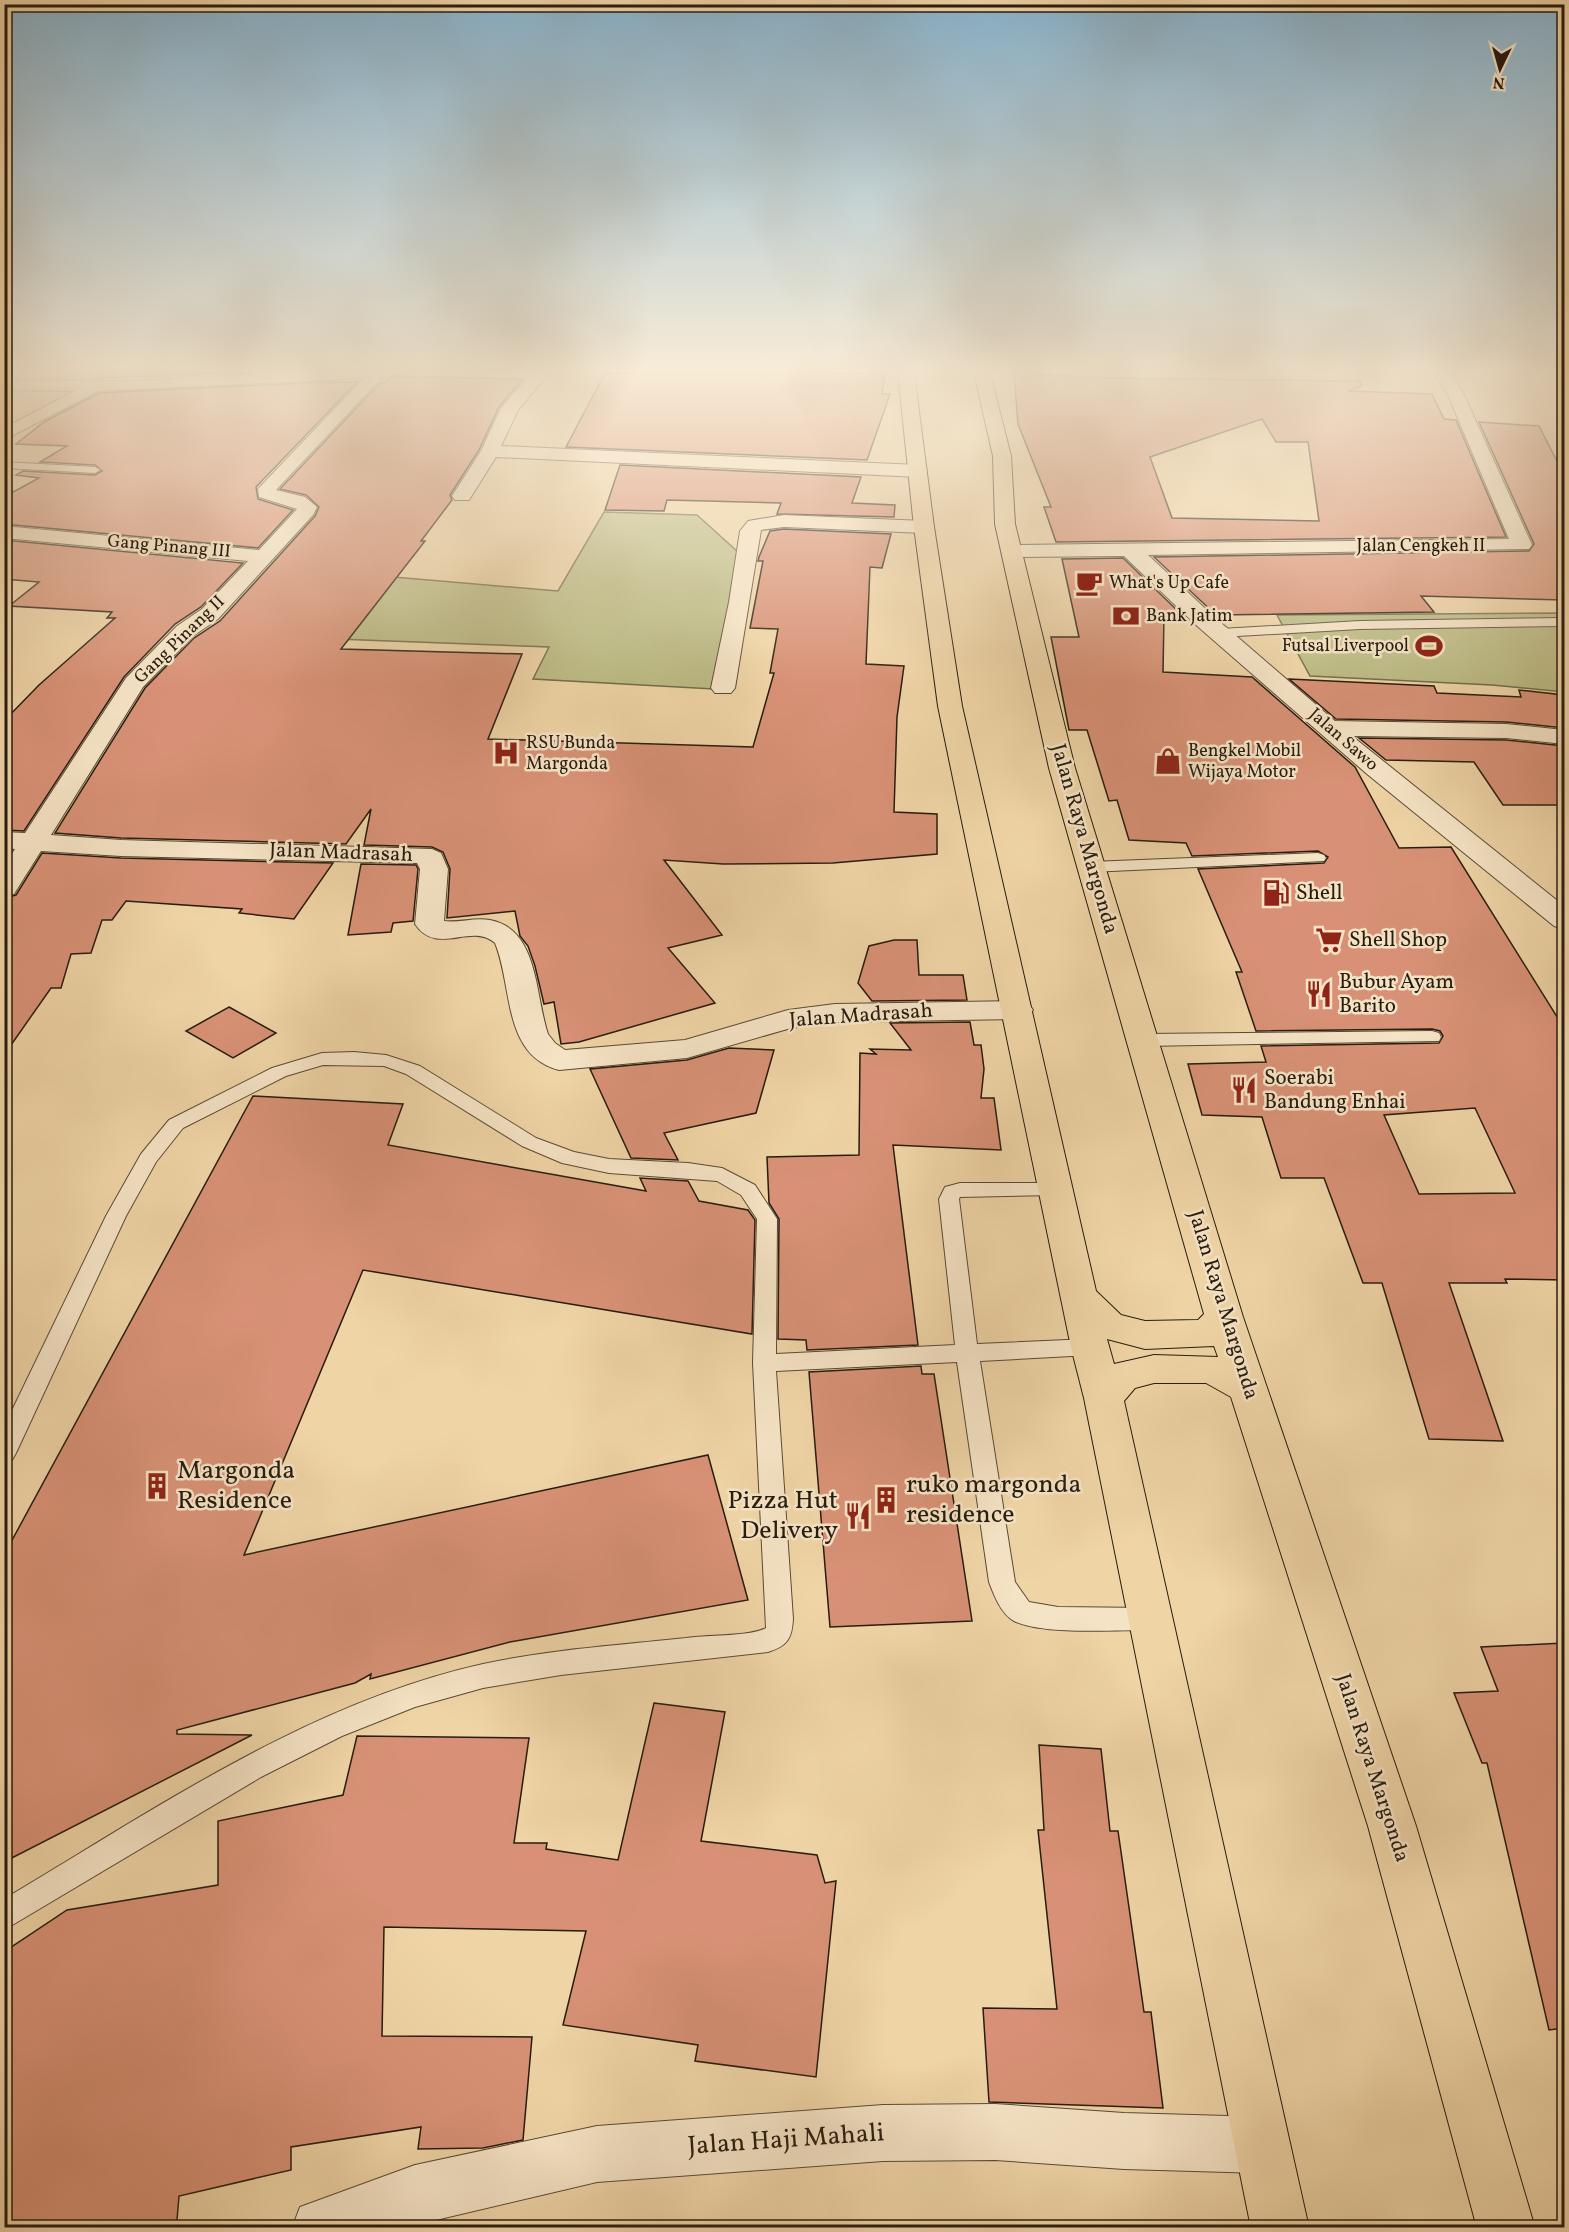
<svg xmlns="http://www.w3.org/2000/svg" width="1569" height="2232" viewBox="0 0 1569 2232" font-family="Vollkorn,serif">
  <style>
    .green { fill: #bcbc85; stroke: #726c4a; stroke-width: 1.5 }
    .building { fill: #d89176; stroke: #271c0f; stroke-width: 1.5; fill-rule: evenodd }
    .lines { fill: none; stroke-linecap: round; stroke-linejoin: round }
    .lane-casing { stroke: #594a35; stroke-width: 2 }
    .street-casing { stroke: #594a35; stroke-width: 2 }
    .primary-casing { stroke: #271c0f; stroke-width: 2 }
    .lane { fill: #f5e3c5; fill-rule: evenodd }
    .street { fill: #f5e3c5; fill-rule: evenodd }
    .primary { fill: #efd4a6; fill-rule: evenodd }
    .labels { text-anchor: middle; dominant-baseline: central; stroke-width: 5; stroke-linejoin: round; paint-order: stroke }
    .far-street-label { font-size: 18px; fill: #271c0f; stroke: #f5e3c5 }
    .far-poi-label { font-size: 18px; fill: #271c0f; stroke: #f5e3c5; text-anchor: start }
    .street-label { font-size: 21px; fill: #271c0f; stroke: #f5e3c5 }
    .poi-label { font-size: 21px; fill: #271c0f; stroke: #f5e3c5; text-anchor: start }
    .near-poi-label { font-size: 26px; fill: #271c0f; stroke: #f5e3c5; text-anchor: start }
    .near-street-label { font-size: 26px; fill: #271c0f; stroke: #f5e3c5 }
  </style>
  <rect width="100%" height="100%" fill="#efd4a6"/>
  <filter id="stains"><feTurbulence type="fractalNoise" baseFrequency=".00333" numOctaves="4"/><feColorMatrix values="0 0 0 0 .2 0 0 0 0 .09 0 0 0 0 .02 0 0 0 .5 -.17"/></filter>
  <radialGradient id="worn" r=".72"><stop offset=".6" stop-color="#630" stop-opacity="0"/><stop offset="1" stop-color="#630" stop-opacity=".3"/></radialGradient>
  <path class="green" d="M 604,512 L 697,515 L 738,552 L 732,690 L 533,679 L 549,647 L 310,638 L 359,574 L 558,591 Z
    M 1564,613 L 1564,692 L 1492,685 L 1310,676 L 1277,615 Z"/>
  <path class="building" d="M 106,373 L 245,373 L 99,378 Z
    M 605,373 L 885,373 L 882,394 L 890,394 L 867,460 L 566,447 Z
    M 1014,373 L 1114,378 L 1360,381 L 1361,386 L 1348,391 L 1432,394 L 1444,419 L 1456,420 L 1506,537 L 1056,542 L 1044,507 L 1051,507 L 1018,424 ZM 1262,419 L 1276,442 L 1308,442 L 1319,521 L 1172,518 L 1150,457 Z
    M 392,376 L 523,379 L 499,407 L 479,450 L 450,495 L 452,500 L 421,541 L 425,541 L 341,649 L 522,654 L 488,739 L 753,747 L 774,673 L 770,673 L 778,629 L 750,628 L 763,561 L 758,561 L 759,557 L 770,531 L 784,529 L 891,534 L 882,568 L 870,567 L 866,664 L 904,666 L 897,717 L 894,812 L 937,814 L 937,854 L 833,863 L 723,864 L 664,860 L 722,935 L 668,948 L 715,1003 L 579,1042 L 561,1044 L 554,1002 L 544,1004 L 535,966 L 528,946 L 520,936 L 515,911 L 447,918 L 450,869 L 443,852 L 432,847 L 364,845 L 371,809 L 346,844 L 121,838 L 55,833 L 145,688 L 194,638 L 220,621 L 315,516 L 319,507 L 306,495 L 280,489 L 380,383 L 386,383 Z
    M 324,382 L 357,382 L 256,487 L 258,499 L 293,510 L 258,548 L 4,524 L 4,497 L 39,478 L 16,475 L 23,471 L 95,475 L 102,471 L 95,465 L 40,462 L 67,446 L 16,444 L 44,422 L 99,393 Z
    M 1479,422 L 1539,426 L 1564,475 L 1564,600 L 1421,596 L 1434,612 L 1216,615 L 1154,557 L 1529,551 L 1534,544 Z
    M 620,465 L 861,477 L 852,503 L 895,505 L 894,517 L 777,514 L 781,503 L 667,500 L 664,511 L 605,510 Z
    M 4,540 L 243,563 L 201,607 L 175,624 L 124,677 L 24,831 L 4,830 L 4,721 L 39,685 L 115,618 L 107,618 L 112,612 L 9,606 L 39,582 L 4,579 Z
    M 1123,558 L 1183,616 L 1164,616 L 1163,672 L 1252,677 L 1355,767 L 1399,848 L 1451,847 L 1564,1028 L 1564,1280 L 1505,1279 L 1507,1283 L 1449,1283 L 1503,1441 L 1429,1439 L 1382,1283 L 1363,1283 L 1324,1178 L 1281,1178 L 1262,1117 L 1202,1115 L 1188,1064 L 1266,1062 L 1261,1046 L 1439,1043 L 1443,1036 L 1440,1031 L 1432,1029 L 1256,1031 L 1236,972 L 1242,972 L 1198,869 L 1324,863 L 1328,857 L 1318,851 L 1192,856 L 1186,843 L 1129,840 L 1117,800 L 1109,801 L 1087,730 L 1069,730 L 1051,637 L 1079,637 L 1062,559 ZM 1475,1108 L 1515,1193 L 1419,1194 L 1384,1115 Z
    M 1289,679 L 1434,686 L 1437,693 L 1521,697 L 1519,690 L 1564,695 L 1564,728 L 1506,722 L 1336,719 Z
    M 1359,738 L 1506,740 L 1564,746 L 1564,805 L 1503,805 L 1474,762 L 1386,760 Z
    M 42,853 L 121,858 L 333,863 L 294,919 L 239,913 L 242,909 L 126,901 L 112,920 L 102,920 L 91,953 L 71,954 L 61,988 L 51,988 L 4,1055 L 4,898 L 16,895 Z
    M 361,864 L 416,865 L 418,869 L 413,921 L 393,923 L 391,932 L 348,935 Z
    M 894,940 L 917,940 L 919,975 L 963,975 L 967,1000 L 872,1001 L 858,983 L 869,946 Z
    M 229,1007 L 276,1033 L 233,1058 L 186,1031 Z
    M 970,1022 L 974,1045 L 981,1045 L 984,1069 L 981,1098 L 994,1098 L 1001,1150 L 893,1145 L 918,1345 L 807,1350 L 806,1340 L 778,1339 L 779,1219 L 769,1203 L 767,1157 L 859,1155 L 860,1053 L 876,1054 L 870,1049 L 911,1050 L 890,1023 Z
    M 729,1048 L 774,1050 L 756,1113 L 664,1133 L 678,1160 L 631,1158 L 590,1069 L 687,1060 Z
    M 253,1096 L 403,1104 L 388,1145 L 646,1191 L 640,1178 L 688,1181 L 699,1201 L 748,1210 L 755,1220 L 752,1334 L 363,1270 L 244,1555 L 708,1455 L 748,1600 L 510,1642 L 370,1679 L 371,1674 L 355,1683 L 177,1730 L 177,1734 L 252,1735 L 4,1862 L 4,1555 Z
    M 921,1366 L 922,1374 L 934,1374 L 972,1621 L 830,1627 L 809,1372 Z
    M 1564,1643 L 1564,2028 L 1549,2030 L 1487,1763 L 1482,1763 L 1454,1693 L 1498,1691 L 1481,1647 Z
    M 654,1703 L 725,1712 L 701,1841 L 817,1855 L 825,1883 L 836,1881 L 816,2077 L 695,2061 L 698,2045 L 563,2025 L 586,1931 L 384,1927 L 382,2036 L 532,2037 L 523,2140 L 483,2148 L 418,2149 L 421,2127 L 291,2147 L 291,2170 L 179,2196 L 177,2220 L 144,2228 L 4,2228 L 4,1952 L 67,1910 L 218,1885 L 218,1821 L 343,1795 L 357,1736 L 529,1738 L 514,1843 L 547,1843 L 546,1849 L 618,1860 Z
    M 1039,1745 L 1101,1749 L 1110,1831 L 1118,1831 L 1144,2012 L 1151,2012 L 1163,2108 L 989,2102 L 983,2008 L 1057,2009 L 1038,1830 L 1044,1830 Z"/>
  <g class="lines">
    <defs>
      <path id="lane" d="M 4,462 L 95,467 L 100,470 L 95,473 L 4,468 Z
        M 1564,618 L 1564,626 L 1360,629 L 1220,637 L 1213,633 L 1220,629 L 1360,621 Z
        M 1318,853 L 1324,855 L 1326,858 L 1324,861 L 1090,872 L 1082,867 L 1090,862 Z
        M 1432,1031 L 1439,1033 L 1441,1037 L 1439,1041 L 1144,1046 L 1135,1040 L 1144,1034 Z
        M 354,1052 L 386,1055 L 420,1066 L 536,1138 L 574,1152 L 609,1159 L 688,1163 L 722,1168 L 755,1185 L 777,1219 L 776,1354 L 955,1345 L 939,1199 L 945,1187 L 960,1183 L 1063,1183 L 1066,1188 L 1063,1193 L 1056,1195 L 960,1197 L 959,1199 L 977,1344 L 1090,1339 L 1098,1341 L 1101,1347 L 1098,1353 L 1090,1355 L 980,1361 L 1015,1582 L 1029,1602 L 1058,1607 L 1149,1608 L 1158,1611 L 1162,1619 L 1158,1627 L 1149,1630 C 1115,1630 1043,1635 1014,1621 C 1001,1614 994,1595 989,1582 L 957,1362 L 776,1371 L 793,1619 C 792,1639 787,1646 768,1652 L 561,1675 L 483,1688 L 415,1707 L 342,1736 L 261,1777 L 4,1930 L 4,1899 C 156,1809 308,1703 483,1664 C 552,1649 624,1645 695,1637 C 713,1635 751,1636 766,1628 L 753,1363 L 757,1219 L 741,1195 L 717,1181 L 609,1173 L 562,1163 L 522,1146 L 406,1074 L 384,1066 L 323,1065 L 286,1076 L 183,1128 L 156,1162 L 126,1216 L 16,1453 L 12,1460 L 4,1462 L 4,1427 L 106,1216 L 141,1154 L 169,1120 L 272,1068 L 322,1053 Z"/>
      <path id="street" d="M 282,373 L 386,373 L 276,490 L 305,497 L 317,507 L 313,515 L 218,619 L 193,636 L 143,687 L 51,835 L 121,840 L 432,849 L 441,853 L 448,869 L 444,921 C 459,923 475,917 490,920 C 539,929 535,996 548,1034 L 555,1043 L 565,1050 L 685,1040 L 788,1010 L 835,1004 L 1018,1001 L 1029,1004 L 1033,1010 L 1029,1016 L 1018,1019 L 835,1022 L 791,1028 L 687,1058 L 559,1070 C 502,1055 513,986 495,943 C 471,922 437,957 415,924 L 420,869 L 417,863 L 121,856 L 41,851 L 14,894 L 4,896 L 4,866 L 15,849 L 4,848 L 4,832 L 25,833 L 126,678 L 177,626 L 202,609 L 248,561 L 4,538 L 4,526 L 259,550 L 297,509 L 259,497 L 258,489 L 364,378 L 98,391 L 4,440 L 4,428 L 75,391 L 4,390 L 4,380 L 132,381 Z
        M 532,373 L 549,373 L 518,410 L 501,446 L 918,465 L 927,471 L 918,477 L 496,457 L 469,500 L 455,500 L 452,496 L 481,451 L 501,408 Z
        M 1435,373 L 1451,373 L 1464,395 L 1532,545 L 1529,549 L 1148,555 L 1212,615 L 1335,721 L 1506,724 L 1564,730 L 1564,744 L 1506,738 L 1352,736 L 1564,906 L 1564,929 L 1554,926 L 1367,774 L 1196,625 L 1124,556 L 1011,557 L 1004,555 L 1001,551 L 1004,547 L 1011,545 L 1509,539 L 1448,395 Z
        M 784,515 L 924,521 L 931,523 L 934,527 L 931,531 L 924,533 L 784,527 L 761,530 L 735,688 L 731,693 L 715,693 L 711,688 L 729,602 L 740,531 L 748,521 Z
        M 995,2104 L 1124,2113 L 1262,2117 L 1282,2125 L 1290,2145 L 1282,2165 L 1262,2173 L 1124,2169 L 995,2160 L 883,2161 L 597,2182 L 402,2228 L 292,2228 L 300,2207 L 415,2165 L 597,2126 L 883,2105 Z"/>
      <path id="primary" d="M 898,373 L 914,373 L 934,527 L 962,706 L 1096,1291 L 1121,1315 L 1145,1321 L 1198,1320 L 1204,1314 L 1049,768 L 995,524 L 993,456 L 974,373 L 990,373 L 1011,456 L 1015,524 L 1075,768 L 1243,1317 L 1416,1826 L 1535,2228 L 1477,2228 L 1368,1826 L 1231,1397 L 1206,1383 L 1154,1383 L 1135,1388 L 1124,1401 L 1309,2228 L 1251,2228 L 1084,1398 L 1071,1347 L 938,706 L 914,527 ZM 1107,1339 L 1145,1349 L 1214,1346 L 1218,1357 L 1154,1355 L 1114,1364 Z"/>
    </defs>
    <use href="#lane" class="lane-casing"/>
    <use href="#street" class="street-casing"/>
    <use href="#primary" class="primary-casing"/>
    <use href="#lane" class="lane"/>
    <use href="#street" class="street"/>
    <use href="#primary" class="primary"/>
  </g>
  <linearGradient id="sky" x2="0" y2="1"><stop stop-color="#89b5d0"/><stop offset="0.54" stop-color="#f8ecd7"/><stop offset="1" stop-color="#f8ecd7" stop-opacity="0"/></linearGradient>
  <rect width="1569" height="685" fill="url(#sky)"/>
  <defs>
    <symbol id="cafe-bare" viewBox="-9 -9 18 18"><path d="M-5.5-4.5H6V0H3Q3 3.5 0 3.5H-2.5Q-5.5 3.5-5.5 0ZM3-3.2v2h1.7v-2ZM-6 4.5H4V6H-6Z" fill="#8f2418" stroke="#f5e3c5" stroke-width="2.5" paint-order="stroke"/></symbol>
    <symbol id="bank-bare" viewBox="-9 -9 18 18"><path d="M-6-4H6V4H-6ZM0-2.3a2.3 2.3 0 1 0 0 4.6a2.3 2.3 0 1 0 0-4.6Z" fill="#8f2418" stroke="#f5e3c5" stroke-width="2.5" paint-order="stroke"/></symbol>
    <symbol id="stadium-bare" viewBox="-9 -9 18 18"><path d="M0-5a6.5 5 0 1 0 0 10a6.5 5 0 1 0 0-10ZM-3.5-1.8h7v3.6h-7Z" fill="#8f2418" stroke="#f5e3c5" stroke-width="2.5" paint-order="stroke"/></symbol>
    <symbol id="hospital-bare" viewBox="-9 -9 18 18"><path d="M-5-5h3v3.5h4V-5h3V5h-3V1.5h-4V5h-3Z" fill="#8f2418" stroke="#f5e3c5" stroke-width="2.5" paint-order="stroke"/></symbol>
    <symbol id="shop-bare" viewBox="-9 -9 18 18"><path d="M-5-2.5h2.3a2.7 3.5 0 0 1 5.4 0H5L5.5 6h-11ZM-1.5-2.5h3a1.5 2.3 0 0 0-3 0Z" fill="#8f2418" stroke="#f5e3c5" stroke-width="2.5" paint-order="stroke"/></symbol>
    <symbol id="fuel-bare" viewBox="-9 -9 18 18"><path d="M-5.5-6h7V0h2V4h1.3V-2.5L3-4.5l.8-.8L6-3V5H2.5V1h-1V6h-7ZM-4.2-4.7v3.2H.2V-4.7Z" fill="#8f2418" stroke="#f5e3c5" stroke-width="2.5" paint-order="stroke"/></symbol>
    <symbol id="supermarket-bare" viewBox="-9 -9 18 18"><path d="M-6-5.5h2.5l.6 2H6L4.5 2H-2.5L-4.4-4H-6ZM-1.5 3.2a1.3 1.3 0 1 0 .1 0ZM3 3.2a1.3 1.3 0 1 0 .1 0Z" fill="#8f2418" stroke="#f5e3c5" stroke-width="2.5" paint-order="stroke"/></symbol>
    <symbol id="restaurant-bare" viewBox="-9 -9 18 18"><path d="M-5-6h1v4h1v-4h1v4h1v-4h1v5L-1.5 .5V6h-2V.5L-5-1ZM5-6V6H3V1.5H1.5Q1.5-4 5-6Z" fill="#8f2418" stroke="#f5e3c5" stroke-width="2.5" paint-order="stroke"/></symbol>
    <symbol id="building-bare" viewBox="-9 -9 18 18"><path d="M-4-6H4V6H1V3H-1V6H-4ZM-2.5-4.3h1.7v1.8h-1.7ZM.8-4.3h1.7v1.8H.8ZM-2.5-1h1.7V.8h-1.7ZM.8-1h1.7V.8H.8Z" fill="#8f2418" stroke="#f5e3c5" stroke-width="2.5" paint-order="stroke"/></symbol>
  </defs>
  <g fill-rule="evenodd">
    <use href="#cafe-bare" x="1070" y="564" width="38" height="38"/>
    <use href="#bank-bare" x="1107" y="597" width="38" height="38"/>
    <use href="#stadium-bare" x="1410" y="627" width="38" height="38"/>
    <use href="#hospital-bare" x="487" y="734" width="38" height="38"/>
    <use href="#shop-bare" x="1149" y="742" width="38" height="38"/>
    <use href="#fuel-bare" x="1257" y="874" width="38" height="38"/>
    <use href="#supermarket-bare" x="1310" y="921" width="38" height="38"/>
    <use href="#restaurant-bare" x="1300" y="975" width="38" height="38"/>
    <use href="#restaurant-bare" x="1225" y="1071" width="38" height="38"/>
    <use href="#building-bare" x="138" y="1467" width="38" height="38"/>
    <use href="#building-bare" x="867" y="1481" width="38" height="38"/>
    <use href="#restaurant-bare" x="839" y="1497" width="38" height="38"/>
  </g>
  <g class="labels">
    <g class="far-street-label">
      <text x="1421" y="546">Jalan Cengkeh II</text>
      <text transform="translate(169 547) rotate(5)">Gang Pinang III</text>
      <text transform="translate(180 640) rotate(-44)">Gang Pinang II</text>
      <text transform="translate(1343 740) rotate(41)">Jalan Sawo</text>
    </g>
    <g class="far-poi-label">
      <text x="1109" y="583">What's Up Cafe</text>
      <text x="1146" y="616">Bank Jatim</text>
      <text x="1409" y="646" text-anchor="end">Futsal Liverpool</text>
      <text x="526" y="743">RSU Bunda<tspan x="526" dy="21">Margonda</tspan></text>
      <text x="1188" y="751">Bengkel Mobil<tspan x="1188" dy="21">Wijaya Motor</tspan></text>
    </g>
    <g class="street-label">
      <text transform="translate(1084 839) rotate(74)">Jalan Raya Margonda</text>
      <text transform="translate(341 853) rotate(2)">Jalan Madrasah</text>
      <text transform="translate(861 1016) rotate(-4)">Jalan Madrasah</text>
      <text transform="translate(1223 1305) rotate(73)">Jalan Raya Margonda</text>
      <text transform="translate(1372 1768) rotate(72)">Jalan Raya Margonda</text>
    </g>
    <g class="poi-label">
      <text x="1296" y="893">Shell</text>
      <text x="1349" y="940">Shell Shop</text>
      <text x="1339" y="982">Bubur Ayam<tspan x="1339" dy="24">Barito</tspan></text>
      <text x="1264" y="1078">Soerabi<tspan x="1264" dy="24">Bandung Enhai</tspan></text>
    </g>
    <g class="near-poi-label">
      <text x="177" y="1471">Margonda<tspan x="177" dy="30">Residence</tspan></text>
      <text x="906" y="1485">ruko margonda<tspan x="906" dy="30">residence</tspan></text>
      <text x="838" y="1501" text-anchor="end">Pizza Hut<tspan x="838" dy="30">Delivery</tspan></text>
    </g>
    <g class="near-street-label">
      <text transform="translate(786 2140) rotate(-4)">Jalan Haji Mahali</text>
    </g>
  </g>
  <rect width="1569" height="2232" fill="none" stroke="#efd4a6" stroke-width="24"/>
  <rect x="6" y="6" width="1557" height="2220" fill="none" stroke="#271c0f" stroke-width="3"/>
  <rect x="12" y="12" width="1545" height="2208" fill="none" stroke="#271c0f" stroke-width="1.5"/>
  <g transform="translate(1500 69) rotate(185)" stroke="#f5e3c5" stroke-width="4.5" paint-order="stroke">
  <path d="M0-4.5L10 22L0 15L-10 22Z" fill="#271c0f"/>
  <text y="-9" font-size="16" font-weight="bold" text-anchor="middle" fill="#271c0f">N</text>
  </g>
  <rect width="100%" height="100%" filter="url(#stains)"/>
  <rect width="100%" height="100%" fill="url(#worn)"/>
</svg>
